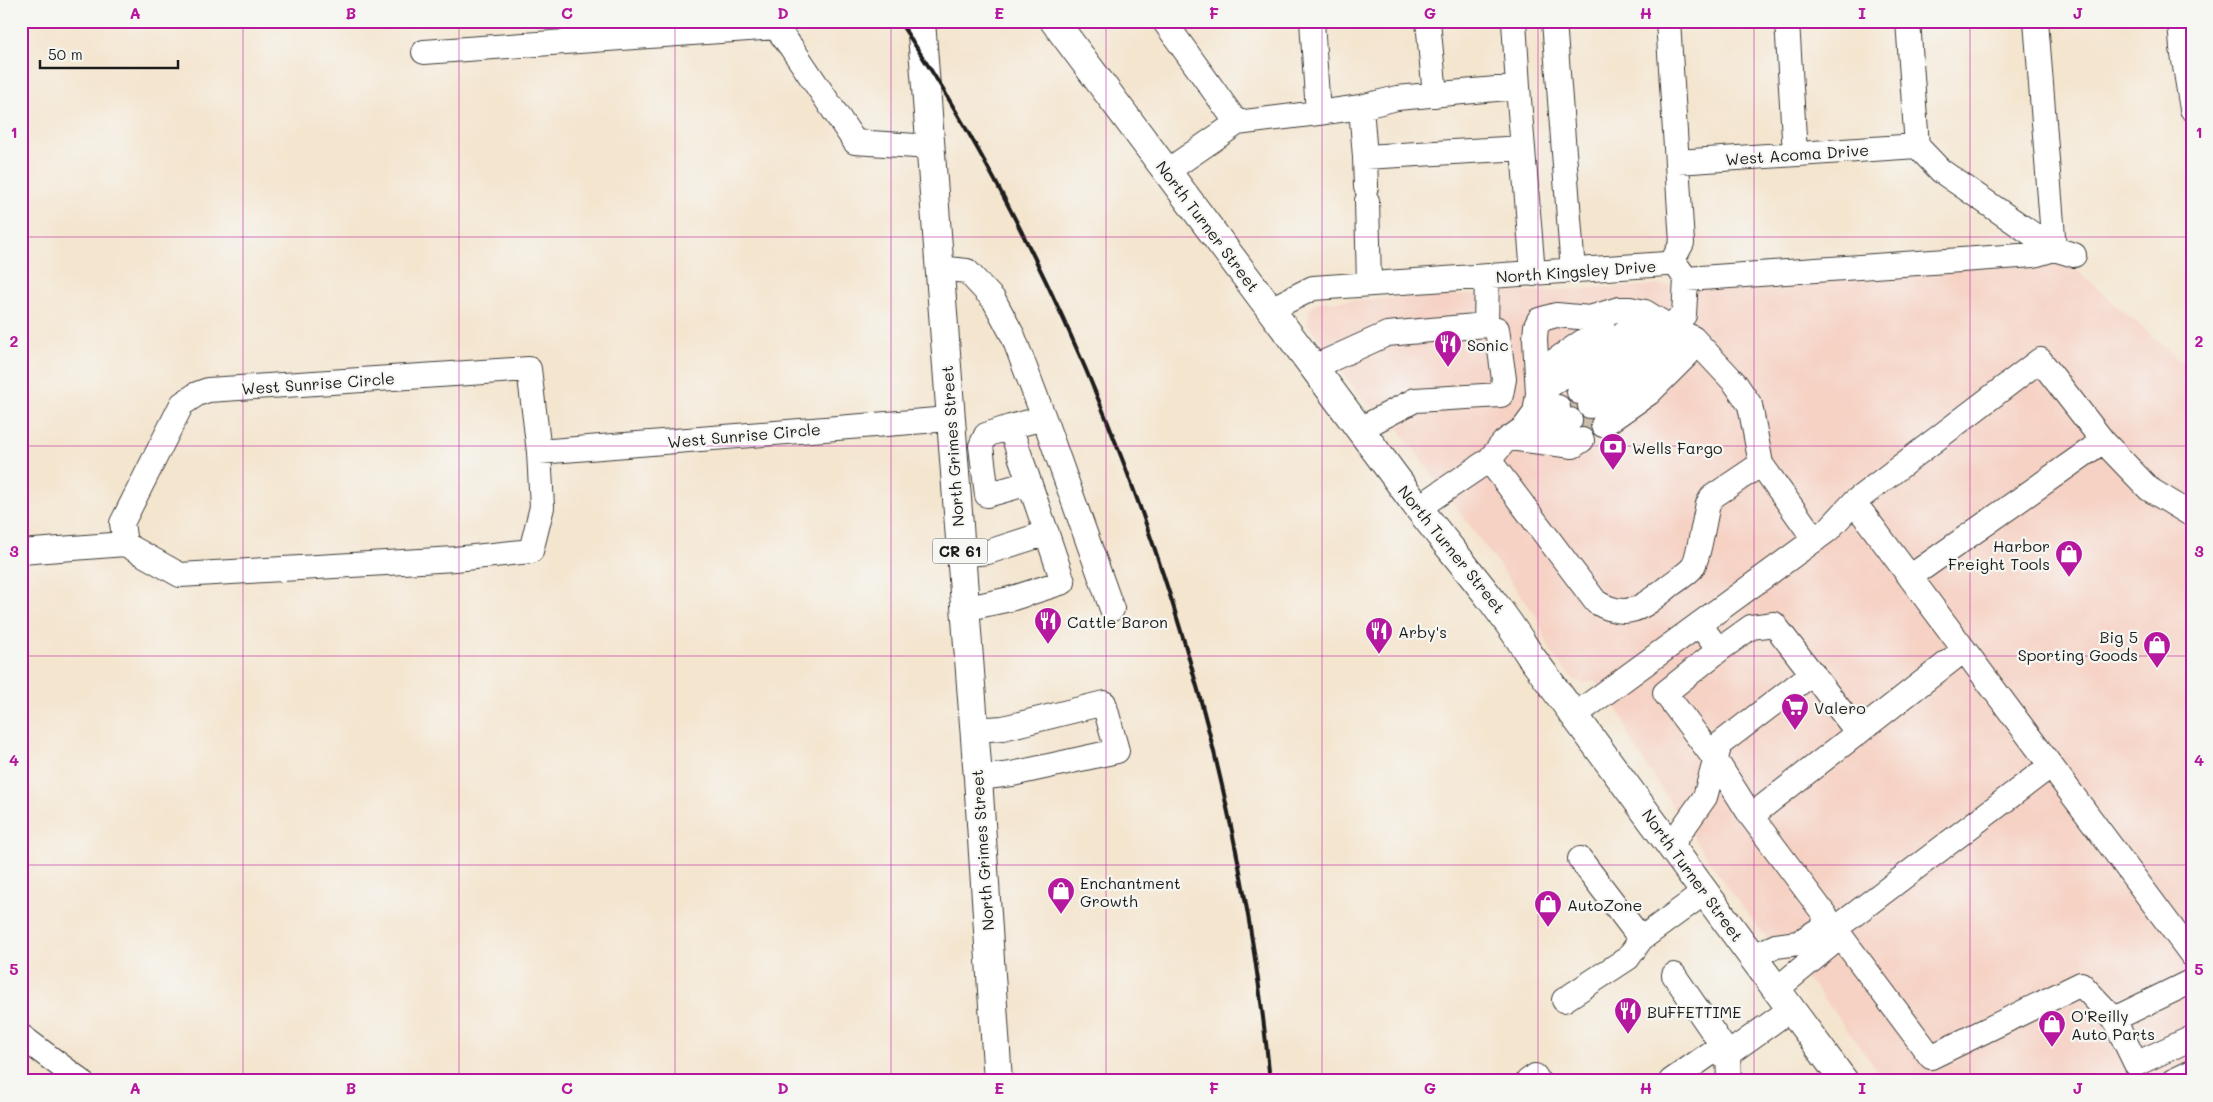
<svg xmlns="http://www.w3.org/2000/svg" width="2213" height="1102" viewBox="0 0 2213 1102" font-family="Mali,sans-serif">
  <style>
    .built { fill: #f6d2c4 }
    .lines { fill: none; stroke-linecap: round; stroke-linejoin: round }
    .minor-tunnel { stroke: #c9bdab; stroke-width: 24; stroke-dasharray: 24 12; stroke-linecap: butt }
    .minor-casing { stroke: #3c3a37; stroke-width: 26 }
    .major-casing { stroke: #3c3a37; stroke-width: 30 }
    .minor { stroke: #fff; stroke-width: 24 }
    .major { stroke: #fff; stroke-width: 28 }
    .rail { stroke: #1c1c1c; stroke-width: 4 }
    .grid { fill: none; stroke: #b5179e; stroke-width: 1; stroke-opacity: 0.55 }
    .labels { text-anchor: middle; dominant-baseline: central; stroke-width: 4.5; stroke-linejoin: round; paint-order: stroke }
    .shield { fill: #f6f6f2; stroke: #5d5d5c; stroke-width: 1 }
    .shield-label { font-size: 15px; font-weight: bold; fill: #1c1c1c }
    .street-label { font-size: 16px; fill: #1c1c1c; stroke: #f6f6f2 }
    .poi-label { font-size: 16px; fill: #1c1c1c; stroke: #f6f6f2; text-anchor: start }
    .neatline { fill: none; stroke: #b5179e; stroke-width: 2 }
    .grid-label { font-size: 16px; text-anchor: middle; font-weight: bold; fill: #b5179e }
  </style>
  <rect width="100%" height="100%" fill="#f6f6f2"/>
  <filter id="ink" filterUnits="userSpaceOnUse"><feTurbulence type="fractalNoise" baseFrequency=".02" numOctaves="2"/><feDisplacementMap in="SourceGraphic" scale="10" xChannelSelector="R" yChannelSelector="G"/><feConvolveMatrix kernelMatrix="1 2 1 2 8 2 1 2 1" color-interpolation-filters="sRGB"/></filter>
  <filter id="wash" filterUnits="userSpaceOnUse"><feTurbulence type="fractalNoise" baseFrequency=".0096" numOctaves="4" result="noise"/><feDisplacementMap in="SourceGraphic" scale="20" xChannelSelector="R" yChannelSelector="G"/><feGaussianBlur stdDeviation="1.12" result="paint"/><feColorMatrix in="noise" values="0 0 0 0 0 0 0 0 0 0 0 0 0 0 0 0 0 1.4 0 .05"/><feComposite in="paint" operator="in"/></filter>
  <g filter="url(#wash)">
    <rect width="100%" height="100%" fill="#f4e5cf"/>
    <path class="built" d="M 2065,260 L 2192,371 L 2192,1064 L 2157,1081 L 1885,1081 L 1815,987 L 1780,955 L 1727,887 L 1661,789 L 1629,737 L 1623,719 L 1596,681 L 1587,683 L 1574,680 L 1550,651 L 1537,617 L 1398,428 L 1364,401 L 1308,324 L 1309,309 L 1318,302 L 1664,285 L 1703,285 Z"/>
  </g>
  <g filter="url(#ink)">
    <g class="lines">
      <path class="minor-tunnel" d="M 1564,414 L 1585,399
        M 1576,430 L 1596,415"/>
      <defs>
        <path id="minor" d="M 771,21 L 791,47 L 855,142 L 931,147
          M 1164,21 L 1237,123
          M 1428,21 L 1435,95
          M 1514,21 L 1518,87
          M 1554,21 L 1573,271
          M 1787,21 L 1795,154
          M 1908,21 L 1917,146
          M 2036,21 L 2054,249
          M 2180,21 L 2182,48 L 2192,109
          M 424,52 L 776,27
          M 1361,107 L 1365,157 L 1523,148
          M 1318,113 L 1361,107 L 1397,98 L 1518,87 L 1533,274
          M 1917,146 L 1941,171 L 2054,249 L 2074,255
          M 1365,157 L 1366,187
          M 1677,162 L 1917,146
          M 1166,172 L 1237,123 L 1318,113 L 1312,21
          M 1367,201 L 1369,284
          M 939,268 L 967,271 L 994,300 L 1013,336 L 1044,418
          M 1686,279 L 2034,255 L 2054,249
          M 1271,309 L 1313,288 L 1666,264 L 1673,260 L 1682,243 L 1668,21
          M 1486,325 L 1487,277
          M 1314,367 L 1387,334 L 1486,325 L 1497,329 L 1504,379 L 1501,395 L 1415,400 L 1360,429
          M 1537,373 L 1601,329 L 1604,314
          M 1579,392 L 1684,315 L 1686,279 L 1677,266
          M 1538,394 L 1636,324 L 1664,326
          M 1590,406 L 1675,346 L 1668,326
          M 1535,413 L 1548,414 L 1558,407
          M 1603,425 L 1649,393 L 1688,354 L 1671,330
          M 1010,427 L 1044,418 L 1112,609
          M 1527,428 L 1559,428 L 1570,420
          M 1509,438 L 1573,446 L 1582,440
          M 2103,441 L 2149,489 L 2192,515
          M 539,452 L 949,419
          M 1489,460 L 1596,602 C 1628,621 1643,607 1668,587 C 1675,581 1686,575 1692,568 C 1698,561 1705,516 1708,504 L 1712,497 L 1761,464
          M 1418,508 L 1489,460 L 1504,442 L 1524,428 L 1535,413 L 1538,394 L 1535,339 L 1536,326 L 1539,320 L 1556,315 L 1590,318 L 1619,309 L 1630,309 L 1645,312 L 1668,326 L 1693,338 L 1735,383 L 1750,405 L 1761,464 L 1815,540
          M 21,552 L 125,544 L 180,575 L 455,559 L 531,551 L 542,507 L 539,452 L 529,369 L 208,390 L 197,394 L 182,404 L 122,523 L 125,544
          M 960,555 L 988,552 L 1047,533
          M 1910,577 L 2192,955
          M 964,609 L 1010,599 L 1063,582 C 1046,530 1028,479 1010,427 L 986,435 L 981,446 L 987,495 L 1029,483
          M 1699,624 L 1719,650 L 1751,627 L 1774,624 L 1858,733
          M 1719,650 L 1665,693 L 1717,762 L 1751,816
          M 1964,650 L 1751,816 L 1931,1057 L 2081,984 L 2114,1019
          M 1575,715 L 1828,530 L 1854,502 L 2040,360 L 2103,441 L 1910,577 L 1854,502
          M 974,730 L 1003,728 L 1104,703 L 1117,751 L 1012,774 L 978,778
          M 1671,845 L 1705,797 L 1720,744 L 1813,673
          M 1580,859 L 1641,939
          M 1835,929 L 2050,766
          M 1753,956 L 1776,946 L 1798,943 L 1831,922
          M 1674,975 L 1728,1054 L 1729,1081
          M 2192,981 L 2114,1019 L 2136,1064 L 2192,1038
          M 1777,989 L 1841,936
          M 1564,1000 L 1628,958 L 1641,939 L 1705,892
          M 21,1036 L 81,1081
          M 1528,1081 L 1535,1076 L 1538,1081
          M 1671,1081 L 1711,1053 L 1728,1054 L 1791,1009
          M 2173,1081 L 2192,1072"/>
        <path id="major" d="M 921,21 L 978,778 L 998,1081
          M 1054,21 C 1170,177 1287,330 1402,486 C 1443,543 1492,594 1529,654 L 1844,1081"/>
      </defs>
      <use href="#minor" class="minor-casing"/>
      <use href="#major" class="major-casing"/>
      <use href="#minor" class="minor"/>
      <use href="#major" class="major"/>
      <path class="rail" d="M 899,21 C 964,117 1016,215 1064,320 C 1173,560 1245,818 1270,1081"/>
    </g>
  </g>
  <path class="grid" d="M 243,21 L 243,1081M 459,21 L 459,1081M 675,21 L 675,1081M 891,21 L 891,1081M 1106,21 L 1106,1081M 1322,21 L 1322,1081M 1538,21 L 1538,1081M 1754,21 L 1754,1081M 1970,21 L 1970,1081M 21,237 L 2192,237M 21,446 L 2192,446M 21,656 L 2192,656M 21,865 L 2192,865"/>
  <defs>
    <symbol id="restaurant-pin" viewBox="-11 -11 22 30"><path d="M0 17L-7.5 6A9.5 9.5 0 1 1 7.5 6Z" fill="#b5179e" stroke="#f6f6f2"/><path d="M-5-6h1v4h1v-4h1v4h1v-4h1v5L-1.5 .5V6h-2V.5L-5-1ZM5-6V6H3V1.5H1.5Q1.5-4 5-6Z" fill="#fff"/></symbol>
    <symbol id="bank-pin" viewBox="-11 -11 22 30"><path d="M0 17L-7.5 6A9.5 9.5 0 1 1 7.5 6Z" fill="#b5179e" stroke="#f6f6f2"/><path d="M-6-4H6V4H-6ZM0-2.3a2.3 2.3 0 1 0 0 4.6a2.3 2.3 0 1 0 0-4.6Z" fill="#fff"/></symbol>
    <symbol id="shop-pin" viewBox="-11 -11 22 30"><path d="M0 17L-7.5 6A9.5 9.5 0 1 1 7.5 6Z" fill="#b5179e" stroke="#f6f6f2"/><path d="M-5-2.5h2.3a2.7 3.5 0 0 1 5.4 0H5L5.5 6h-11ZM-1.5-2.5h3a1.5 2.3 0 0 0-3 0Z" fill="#fff"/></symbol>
    <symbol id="supermarket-pin" viewBox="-11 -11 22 30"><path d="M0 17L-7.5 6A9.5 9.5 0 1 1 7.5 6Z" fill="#b5179e" stroke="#f6f6f2"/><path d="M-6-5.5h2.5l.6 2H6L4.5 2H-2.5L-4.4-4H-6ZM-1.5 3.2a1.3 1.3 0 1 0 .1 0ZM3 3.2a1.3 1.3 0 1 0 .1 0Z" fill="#fff"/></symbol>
  </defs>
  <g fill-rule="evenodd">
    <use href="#restaurant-pin" x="1432" y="328" width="32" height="43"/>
    <use href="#bank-pin" x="1597" y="431" width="32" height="43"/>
    <use href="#shop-pin" x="2053" y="538" width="32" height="43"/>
    <use href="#restaurant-pin" x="1032" y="605" width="32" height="43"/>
    <use href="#restaurant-pin" x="1363" y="615" width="32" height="43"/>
    <use href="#shop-pin" x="2141" y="629" width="32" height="43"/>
    <use href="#supermarket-pin" x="1779" y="691" width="32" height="43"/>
    <use href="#shop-pin" x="1045" y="875" width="32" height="43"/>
    <use href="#shop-pin" x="1532" y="888" width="32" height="43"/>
    <use href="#restaurant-pin" x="1612" y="995" width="32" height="43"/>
    <use href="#shop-pin" x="2036" y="1008" width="32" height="43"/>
  </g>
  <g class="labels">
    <rect class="shield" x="932.5" y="538.5" width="55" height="25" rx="4"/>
    <g class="shield-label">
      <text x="960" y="551">CR 61</text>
    </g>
    <g class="street-label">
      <text transform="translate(1797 154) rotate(-4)">West Acoma Drive</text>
      <text transform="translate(1208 226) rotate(53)">North Turner Street</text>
      <text transform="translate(1576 271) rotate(-4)">North Kingsley Drive</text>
      <text transform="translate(318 383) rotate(-4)">West Sunrise Circle</text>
      <text transform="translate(744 435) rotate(-5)">West Sunrise Circle</text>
      <text transform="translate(952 446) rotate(-94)">North Grimes Street</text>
      <text transform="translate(1452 549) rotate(51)">North Turner Street</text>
      <text transform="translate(982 850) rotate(-94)">North Grimes Street</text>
      <text transform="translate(1693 875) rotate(54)">North Turner Street</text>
    </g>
    <g class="poi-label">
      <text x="1467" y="344">Sonic</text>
      <text x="1632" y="447">Wells Fargo</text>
      <text x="2050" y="545" text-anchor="end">Harbor<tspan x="2050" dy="18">Freight Tools</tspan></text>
      <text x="1067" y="621">Cattle Baron</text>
      <text x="1398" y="631">Arby's</text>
      <text x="2138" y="636" text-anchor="end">Big 5<tspan x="2138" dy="18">Sporting Goods</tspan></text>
      <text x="1814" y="707">Valero</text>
      <text x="1080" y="882">Enchantment<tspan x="1080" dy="18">Growth</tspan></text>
      <text x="1567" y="904">AutoZone</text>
      <text x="1647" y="1011">BUFFETTIME</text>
      <text x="2071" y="1015">O'Reilly<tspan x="2071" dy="18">Auto Parts</tspan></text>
    </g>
  </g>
  <rect width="2213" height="1102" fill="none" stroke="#f6f6f2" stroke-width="55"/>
  <path d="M40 60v8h138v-8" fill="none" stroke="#1c1c1c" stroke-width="2.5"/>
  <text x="48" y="60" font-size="15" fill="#1c1c1c" stroke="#f6f6f2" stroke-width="4" paint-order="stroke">50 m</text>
  <rect x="28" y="28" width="2158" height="1046" class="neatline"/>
  <g class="grid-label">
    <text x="135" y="19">A</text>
    <text x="351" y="19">B</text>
    <text x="567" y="19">C</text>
    <text x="783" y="19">D</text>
    <text x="999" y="19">E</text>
    <text x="1214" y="19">F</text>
    <text x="1430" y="19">G</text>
    <text x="1646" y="19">H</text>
    <text x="1862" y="19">I</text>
    <text x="2078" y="19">J</text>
    <text x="14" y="138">1</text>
    <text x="2199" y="138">1</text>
    <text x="14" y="347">2</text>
    <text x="2199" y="347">2</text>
    <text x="14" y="557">3</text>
    <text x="2199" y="557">3</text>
    <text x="14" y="766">4</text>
    <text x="2199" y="766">4</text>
    <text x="14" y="975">5</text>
    <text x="2199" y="975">5</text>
    <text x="135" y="1094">A</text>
    <text x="351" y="1094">B</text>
    <text x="567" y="1094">C</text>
    <text x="783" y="1094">D</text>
    <text x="999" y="1094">E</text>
    <text x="1214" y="1094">F</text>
    <text x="1430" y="1094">G</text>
    <text x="1646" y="1094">H</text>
    <text x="1862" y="1094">I</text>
    <text x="2078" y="1094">J</text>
  </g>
</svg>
